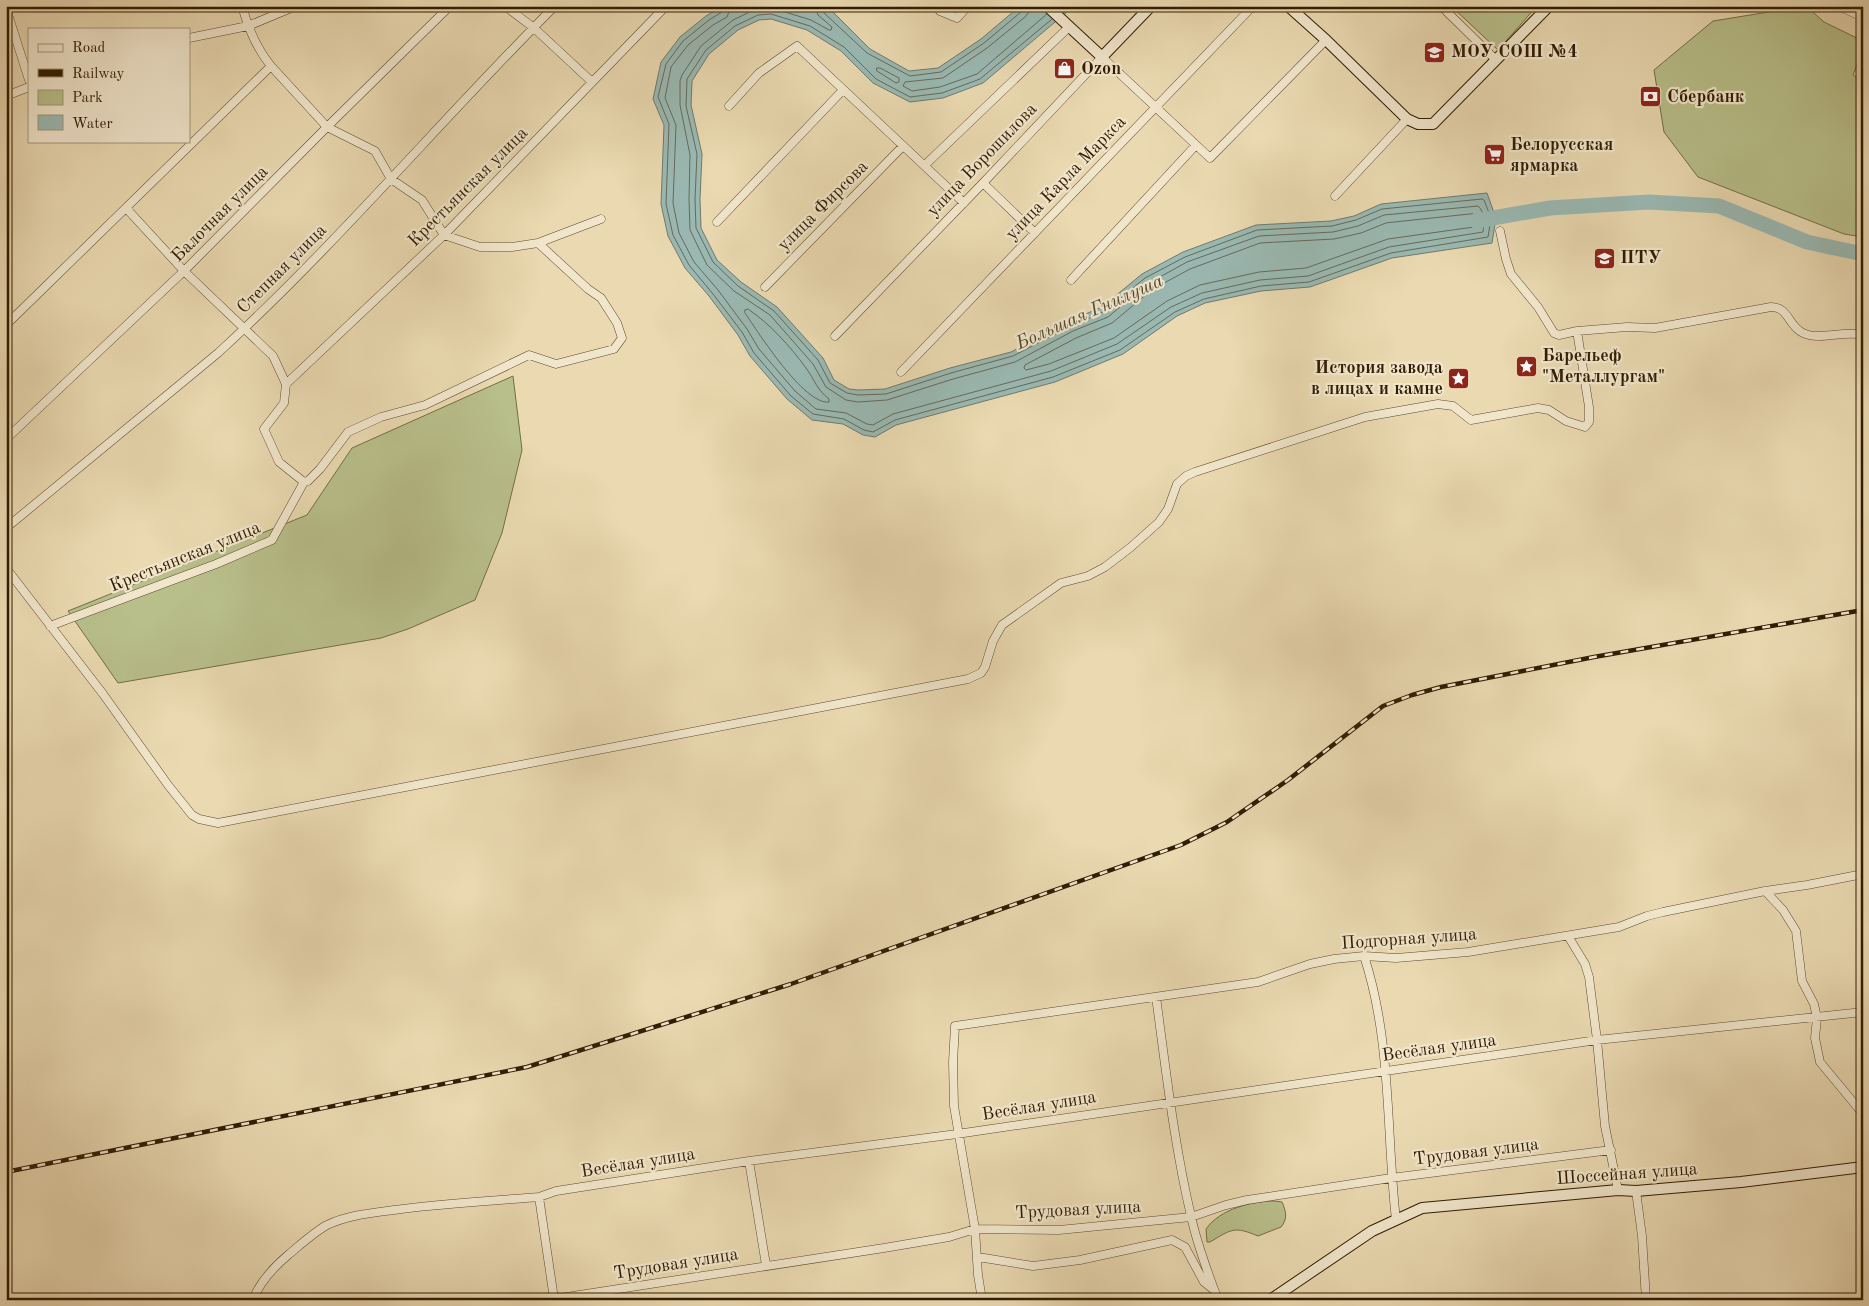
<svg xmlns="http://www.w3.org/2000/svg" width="1869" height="1306" viewBox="0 0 1869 1306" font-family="'Old Standard TT',serif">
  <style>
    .green { fill: #b8bf8a; stroke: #746e45 }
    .water { fill: #9ab9b3; stroke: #707a6b }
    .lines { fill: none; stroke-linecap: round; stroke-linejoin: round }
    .shore { stroke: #666a5a; stroke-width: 1 }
    .river { stroke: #9ab9b3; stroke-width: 15 }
    .minor-casing { stroke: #5f4b2c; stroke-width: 9 }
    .secondary-casing { stroke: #311c00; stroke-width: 12 }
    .minor { stroke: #f1e6cc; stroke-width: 8 }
    .secondary { stroke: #f1e6cc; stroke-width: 10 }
    .rail-casing { stroke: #311c00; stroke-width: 4.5 }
    .rail { stroke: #f1e6cc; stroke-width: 2.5; stroke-dasharray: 8; stroke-linecap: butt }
    .labels { text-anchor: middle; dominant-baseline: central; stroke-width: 4.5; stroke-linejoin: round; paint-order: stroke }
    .poi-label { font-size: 18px; font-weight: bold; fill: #311c00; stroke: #f1e6cc; text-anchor: start }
    .street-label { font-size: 18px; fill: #311c00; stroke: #f1e6cc }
    .water-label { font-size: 19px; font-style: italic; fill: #504b36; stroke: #f1e6cc }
  </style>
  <rect width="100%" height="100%" fill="#ead9b1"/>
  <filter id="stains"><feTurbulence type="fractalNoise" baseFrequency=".004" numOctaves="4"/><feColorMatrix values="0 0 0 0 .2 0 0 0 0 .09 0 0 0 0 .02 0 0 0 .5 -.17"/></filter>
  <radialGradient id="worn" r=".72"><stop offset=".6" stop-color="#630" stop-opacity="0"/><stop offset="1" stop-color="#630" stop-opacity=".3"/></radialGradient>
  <path class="green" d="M 1451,6 L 1537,6 L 1498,50 Z
    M 1806,6 L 1824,22 L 1863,41 L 1863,50 L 1853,75 L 1863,82 L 1863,237 L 1844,234 L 1698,177 L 1664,132 L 1654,70 L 1713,21 Z
    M 513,376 L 522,450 L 502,533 L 475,600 L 408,629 L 381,638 L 118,683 L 68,611 L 307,515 L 352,448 Z
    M 1275,1201 L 1282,1202 C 1286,1211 1288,1219 1281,1227 L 1258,1236 C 1234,1226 1232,1229 1210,1242 L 1207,1242 L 1206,1229 C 1220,1209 1252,1201 1275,1201 Z"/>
  <path class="water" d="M 723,6 L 824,6 L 834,13 L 870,49 L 909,71 L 938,68 L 981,39 L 1020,6 L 1074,6 L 983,83 L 943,98 L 910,102 L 873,83 L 841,51 L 807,30 L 771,19 L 759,20 L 738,30 L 709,54 L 692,81 L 691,105 L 702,154 L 700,199 L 701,228 L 717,260 L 741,282 L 777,307 L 823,358 L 834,380 L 849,389 L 858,390 L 885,389 L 950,368 L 1011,352 L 1069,321 L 1102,307 L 1142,274 L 1183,252 L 1256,225 L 1331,221 L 1354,216 L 1381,204 L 1487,193 L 1496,218 L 1492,243 L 1392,258 L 1310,287 L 1261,291 L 1205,303 L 1177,316 L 1123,354 L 1055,382 L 896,425 L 875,437 L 863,435 L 843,424 L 812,420 L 787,399 L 750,356 L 738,335 L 709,296 L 685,268 L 668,236 L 661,204 L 664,125 L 653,99 L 661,62 L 680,37 L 706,16 Z"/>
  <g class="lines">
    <path class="shore" d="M 724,6 L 722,12 L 709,20 L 683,41 L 666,64 L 658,97 L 669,124 L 666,204 L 673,235 L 689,265 L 713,294 L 742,332 L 754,353 L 791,396 L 813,414 L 844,419 L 864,430 L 873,432 L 895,420 L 1053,377 L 1120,350 L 1175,312 L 1204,299 L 1261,286 L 1309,282 L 1391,253 L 1488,237 L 1491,218 L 1484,200 L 1482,199 L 1382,209 L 1356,220 L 1332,226 L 1257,230 L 1185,257 L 1145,278 L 1105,311 L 1071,326 L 1013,356 L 951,373 L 886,394 L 858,395 L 847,393 L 830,383 L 818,360 L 774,311 L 738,286 L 713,262 L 696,228 L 695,199 L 697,154 L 686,106 L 687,79 L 706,50 L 735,26 L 758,15 L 771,14 L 810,26 L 844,47 L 876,79 L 910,97 L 942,93 L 980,79 L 1052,19
      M 731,6 L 727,17 L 713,25 L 688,45 L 671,67 L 665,98 L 676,125 L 673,203 L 679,233 L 694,262 L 718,290 L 747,329 L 759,349 L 795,391 L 816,409 L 846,413 L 867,424 L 873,425 L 893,414 L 1051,371 L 1117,344 L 1171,307 L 1202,293 L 1260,280 L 1308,276 L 1389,247 L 1483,232 C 1484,222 1485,212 1478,206 L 1384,215 L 1358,226 L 1333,232 L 1259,236 L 1187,262 L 1149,283 L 1108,317 L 1073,331 L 1015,362 L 953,379 L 887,400 L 858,402 L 846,400 L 826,387 L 813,364 L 770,315 L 734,291 L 707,265 L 690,230 L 689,199 L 690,155 L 680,105 L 680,81 L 682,75 L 701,46 L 733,20 L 756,9 L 772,8 L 811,20 L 829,30 L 831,30 L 832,27 L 818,15 L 815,6
      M 822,6 L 823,12 L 867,53 L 910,76 L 941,72 L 984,43 L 1021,12 L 1023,6
      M 1029,6 L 1029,12 L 1025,17 L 987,48 L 943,78 L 905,82 L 903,86 L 912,91 L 940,87 L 977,74 L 1047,14
      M 877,68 L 880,68 L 899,78 L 899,82 L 896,83 L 877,71 Z
      M 1473,214 L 1477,220 L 1474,227 L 1388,239 L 1306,268 L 1259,272 L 1200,285 L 1167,301 L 1114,338 L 1049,364 L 1026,370 L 1024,368 L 1025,365 L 1076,338 L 1112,323 L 1153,289 L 1190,269 L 1260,243 L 1334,239 L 1361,233 L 1386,223 Z
      M 745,310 L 748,309 C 770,324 790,346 806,368 C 815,380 816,389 829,399 L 829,402 C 804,405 758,332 745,313 Z"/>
    <path class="river" d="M 1476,221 L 1550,208 L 1649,202 L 1719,206 L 1807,242 L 1863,254"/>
    <defs>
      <path id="minor" d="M 242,6 C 248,28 257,49 271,66 L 327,127 L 375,151 L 391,179 L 422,200 L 444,235 L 480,247 L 512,247 L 538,243 L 601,219
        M 505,6 L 534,28 L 592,82
        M 935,6 L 940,11 L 957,18 L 968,6
        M 1441,6 L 1496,60
        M 1838,6 L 1863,17
        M 6,8 L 29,80
        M 189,38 L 248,26 L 296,6
        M 6,96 L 29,87
        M 729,106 L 759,73 L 797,46 L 964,203
        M 925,165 L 1069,27
        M 983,183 L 1035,233
        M 1335,196 L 1407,119
        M 126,208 L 184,271 L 273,356 L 286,384 L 284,403 L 264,429 L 279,462 L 304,482
        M 717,222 L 843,90
        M 1500,231 L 1506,259 L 1511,274 L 1538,307 L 1554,333 L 1559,335 L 1577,331 L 1627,327 L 1655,328 L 1771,307 C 1789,307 1788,326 1803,333 C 1820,341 1844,330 1863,335
        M 1071,280 L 1196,145
        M 765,287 L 903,146
        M 6,325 L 271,66
        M 835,336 L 983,183 L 1102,57 L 1210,158 L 1326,40
        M 901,372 L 1253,6
        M 286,384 L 444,235 L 666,6
        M 6,439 L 184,271 L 327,127 L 450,6
        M 304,482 L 308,481 L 320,469 L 348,432 L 381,417 L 425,405 L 529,355 L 556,364 L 614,349 L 622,338 L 617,323 L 601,298 L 588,289 L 538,243
        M 6,528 L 218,353 C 337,244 441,120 555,6
        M 6,568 L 103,694 L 168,785 L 192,815 L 199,819 L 218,823 L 968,679 L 981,673 L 985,667 L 993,641 L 1002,625 L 1061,583 L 1088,576 L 1105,567 L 1131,547 L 1159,522 L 1168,509 L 1177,484 L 1186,476 L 1195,472 L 1365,417 L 1438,404 L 1453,406 L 1471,420 L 1538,408 L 1549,410 L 1566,421 L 1585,427 L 1589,422 L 1589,407 L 1577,331
        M 50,626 L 216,564 L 272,540 L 304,482
        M 1765,891 L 1783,910 L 1796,931 L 1802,981 L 1814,1004 L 1817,1018 L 1815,1038 L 1820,1062 L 1863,1114
        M 1568,936 L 1585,964 L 1589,977 L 1597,1040 L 1605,1126 L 1618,1190
        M 1364,956 C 1392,1041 1386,1132 1396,1220
        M 1156,997 C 1166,1070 1174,1144 1191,1216 C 1197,1245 1208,1273 1218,1300
        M 749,1161 L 766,1265
        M 1636,1191 L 1642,1236 L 1646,1300
        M 539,1197 L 554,1299
        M 978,1257 L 1033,1266 L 1080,1260 L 1172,1240 L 1185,1247 L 1204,1282 L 1214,1290
        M 253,1300 C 259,1283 274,1267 288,1255 C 300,1245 313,1233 327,1225 C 348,1215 372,1213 394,1210 C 442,1203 491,1201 539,1197 L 556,1191 L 749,1161 L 957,1134 L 1597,1040 L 1863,1012
        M 547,1300 L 884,1248 L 949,1237 L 975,1229 L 1059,1230 L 1191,1217 L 1226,1205 L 1247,1200 L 1391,1178 L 1611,1150
        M 982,1300 L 978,1275 L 975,1229 L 954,1106 L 953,1062 L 955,1026 L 1258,982 L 1310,964 L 1334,959 L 1364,956 L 1396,958 L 1468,952 L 1619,927 L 1647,916 L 1663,912 L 1765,891 L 1807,885 L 1863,874"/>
      <path id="secondary" d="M 1047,6 L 1102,57 L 1151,6
        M 1288,6 L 1326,40 L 1407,119 L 1418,124 L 1433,124 L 1549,6
        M 1270,1300 L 1372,1231 L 1422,1208 L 1618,1190 L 1636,1191 L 1741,1182 L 1863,1167"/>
    </defs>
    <use href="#minor" class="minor-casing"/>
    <use href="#secondary" class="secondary-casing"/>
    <use href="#minor" class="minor"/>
    <use href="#secondary" class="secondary"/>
    <defs>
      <path id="rail" d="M 6,1172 L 527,1067 L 791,984 L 1181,845 L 1227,822 L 1288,780 L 1383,706 L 1412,695 L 1441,687 L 1594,657 L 1863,610"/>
    </defs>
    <use href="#rail" class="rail-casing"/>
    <use href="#rail" class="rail"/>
  </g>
  <defs>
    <symbol id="school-square" viewBox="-11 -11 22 22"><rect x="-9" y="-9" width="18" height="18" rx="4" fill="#8f2418" stroke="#f1e6cc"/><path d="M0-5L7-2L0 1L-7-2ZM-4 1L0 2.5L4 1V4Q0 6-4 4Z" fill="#fff"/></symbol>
    <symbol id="shop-square" viewBox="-11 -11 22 22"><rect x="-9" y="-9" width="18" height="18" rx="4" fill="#8f2418" stroke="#f1e6cc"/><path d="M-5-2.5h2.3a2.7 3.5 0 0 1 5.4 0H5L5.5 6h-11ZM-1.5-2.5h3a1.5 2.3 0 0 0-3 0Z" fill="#fff"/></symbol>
    <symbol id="bank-square" viewBox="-11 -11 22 22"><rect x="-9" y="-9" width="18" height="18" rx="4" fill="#8f2418" stroke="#f1e6cc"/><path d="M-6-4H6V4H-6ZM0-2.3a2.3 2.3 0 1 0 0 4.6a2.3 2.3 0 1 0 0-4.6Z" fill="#fff"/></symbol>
    <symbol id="supermarket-square" viewBox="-11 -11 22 22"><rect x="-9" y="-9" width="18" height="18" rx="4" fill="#8f2418" stroke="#f1e6cc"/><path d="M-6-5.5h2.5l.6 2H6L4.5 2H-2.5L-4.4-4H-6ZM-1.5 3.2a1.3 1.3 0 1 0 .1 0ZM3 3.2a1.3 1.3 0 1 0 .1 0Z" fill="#fff"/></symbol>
    <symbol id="university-square" viewBox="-11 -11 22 22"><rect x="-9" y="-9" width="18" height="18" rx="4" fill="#8f2418" stroke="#f1e6cc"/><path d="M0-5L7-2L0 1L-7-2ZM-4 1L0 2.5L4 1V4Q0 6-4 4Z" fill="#fff"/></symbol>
    <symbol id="sight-square" viewBox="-11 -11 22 22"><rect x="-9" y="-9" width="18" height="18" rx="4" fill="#8f2418" stroke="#f1e6cc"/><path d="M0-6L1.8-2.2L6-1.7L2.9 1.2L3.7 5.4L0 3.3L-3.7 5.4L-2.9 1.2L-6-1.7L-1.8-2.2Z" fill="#fff"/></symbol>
  </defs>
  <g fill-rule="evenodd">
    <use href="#school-square" x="1422" y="40" width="25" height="25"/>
    <use href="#shop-square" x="1052" y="56" width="25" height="25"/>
    <use href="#bank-square" x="1638" y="84" width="25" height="25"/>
    <use href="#supermarket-square" x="1482" y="142" width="25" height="25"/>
    <use href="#university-square" x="1592" y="246" width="25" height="25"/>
    <use href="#sight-square" x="1514" y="354" width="25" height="25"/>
    <use href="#sight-square" x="1446" y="366" width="25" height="25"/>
  </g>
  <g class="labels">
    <g class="poi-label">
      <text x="1451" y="52">МОУ СОШ №4</text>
      <text x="1081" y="69">Ozon</text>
      <text x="1667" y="97">Сбербанк</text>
      <text x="1510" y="145">Белорусская<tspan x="1510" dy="21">ярмарка</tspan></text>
      <text x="1620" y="258">ПТУ</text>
      <text x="1542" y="356">Барельеф<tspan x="1542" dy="21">"Металлургам"</tspan></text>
      <text x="1443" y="368" text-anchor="end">История завода<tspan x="1443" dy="21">в лицах и камне</tspan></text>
    </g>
    <g class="street-label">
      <text transform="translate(982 160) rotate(-46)">улица Ворошилова</text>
      <text transform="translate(1066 178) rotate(-46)">улица Карла Маркса</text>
      <text transform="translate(468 187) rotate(-45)">Крестьянская улица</text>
      <text transform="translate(823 206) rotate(-45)">улица Фирсова</text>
      <text transform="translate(220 214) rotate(-45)">Балочная улица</text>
      <text transform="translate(282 269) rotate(-45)">Степная улица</text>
      <text transform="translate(185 557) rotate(-22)">Крестьянская улица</text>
      <text transform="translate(1409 939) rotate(-4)">Подгорная улица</text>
      <text transform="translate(1439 1048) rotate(-8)">Весёлая улица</text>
      <text transform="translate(1039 1106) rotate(-9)">Весёлая улица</text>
      <text transform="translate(1476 1152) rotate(-7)">Трудовая улица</text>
      <text transform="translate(638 1163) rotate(-9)">Весёлая улица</text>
      <text transform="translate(1627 1174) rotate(-4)">Шоссейная улица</text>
      <text transform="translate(1078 1210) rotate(-3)">Трудовая улица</text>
      <text transform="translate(676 1264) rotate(-9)">Трудовая улица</text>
    </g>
    <g class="water-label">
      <text transform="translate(1090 313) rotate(-24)">Большая Гнилуша</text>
    </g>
  </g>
  <rect width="1869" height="1306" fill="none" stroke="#ead9b1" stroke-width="25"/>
  <rect x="8" y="8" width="1854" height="1291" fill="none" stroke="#311c00" stroke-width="2.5"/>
  <rect x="12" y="12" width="1844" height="1281" fill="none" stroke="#311c00"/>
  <rect x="28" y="28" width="162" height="115" fill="#f1e6cc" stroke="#a4957a"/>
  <rect x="38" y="44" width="25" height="8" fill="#f1e6cc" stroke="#a4957a"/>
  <text x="72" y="52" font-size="15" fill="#311c00">Road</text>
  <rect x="38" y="69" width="25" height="8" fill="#311c00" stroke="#a4957a"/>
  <text x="72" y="78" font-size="15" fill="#311c00">Railway</text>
  <rect x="38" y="90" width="25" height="15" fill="#b8bf8a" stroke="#a4957a"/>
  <text x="72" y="102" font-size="15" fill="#311c00">Park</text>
  <rect x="38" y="115" width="25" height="15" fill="#9ab9b3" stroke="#a4957a"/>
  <text x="72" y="128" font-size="15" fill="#311c00">Water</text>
  <rect width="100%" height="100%" filter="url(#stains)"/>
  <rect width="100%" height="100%" fill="url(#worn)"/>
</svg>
